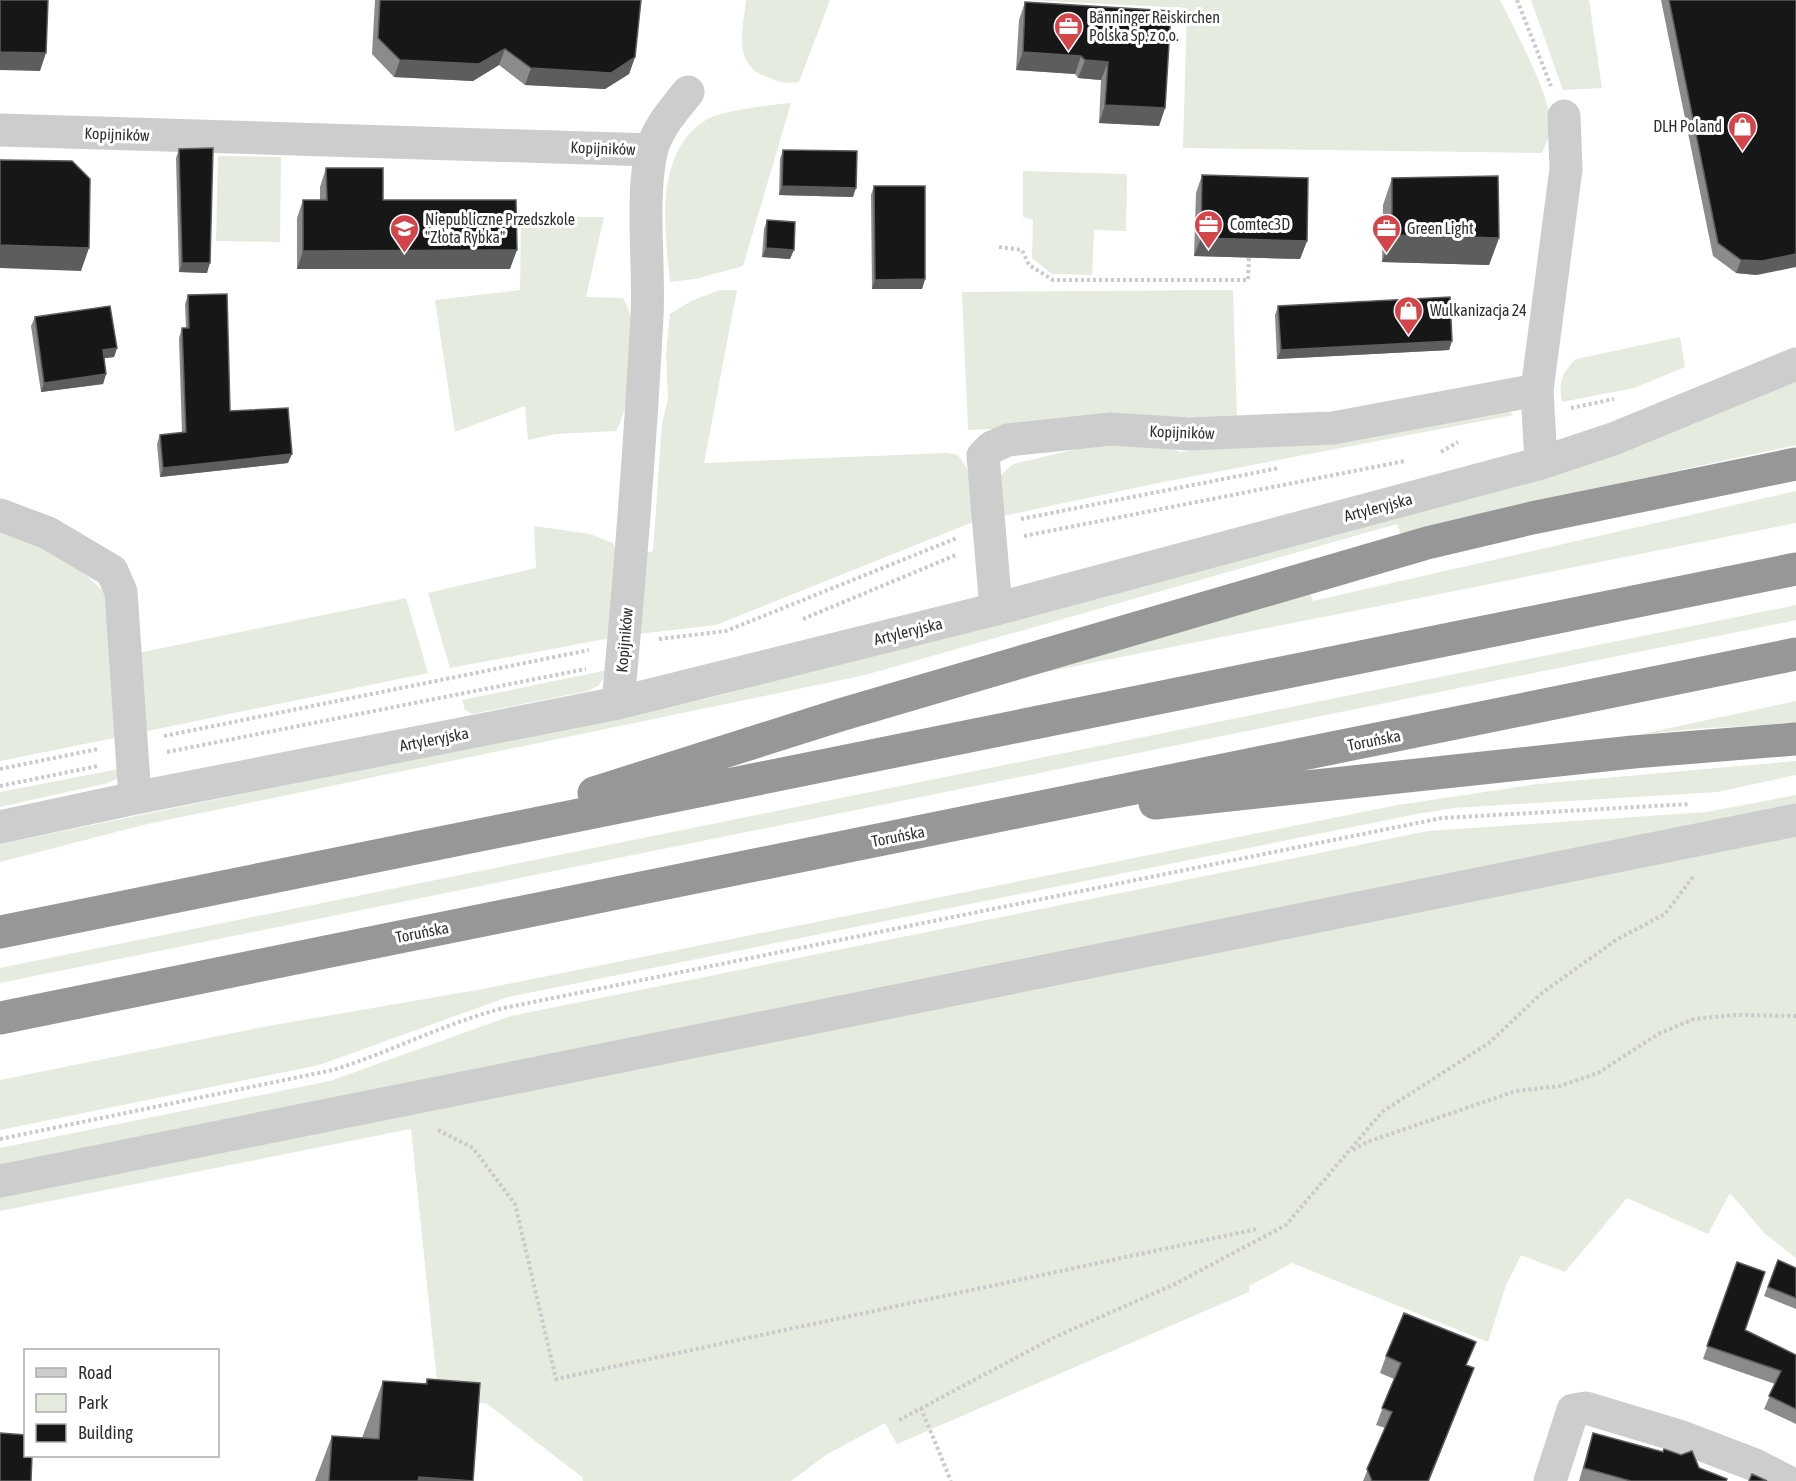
<svg xmlns="http://www.w3.org/2000/svg" width="1796" height="1481" viewBox="0 0 1796 1481" font-family="'Asap Condensed',sans-serif">
  <style>
    .green { fill: #e5ebdf }
    .lines { fill: none; stroke-linecap: round; stroke-linejoin: round }
    .path { stroke: #cacaca; stroke-width: 4; stroke-dasharray: 3 3; stroke-linecap: butt }
    .minor { stroke: #cdcdcd; stroke-width: 33 }
    .highway { stroke: #979797; stroke-width: 33 }
    .wall { fill: #8b8b8b }
    .shaded-wall { fill: #5d5d5d }
    .building { fill: #171717; stroke: #5d5d5d; stroke-width: 1.5 }
    .labels { text-anchor: middle; dominant-baseline: central; stroke-width: 6; stroke-linejoin: round; paint-order: stroke }
    .poi-label { font-size: 16px; fill: #303030; stroke: #fff; text-anchor: start }
    .street-label { font-size: 16px; fill: #303030; stroke: #fff }
  </style>
  <rect width="100%" height="100%" fill="#fff"/>
  <path class="green" d="M 746,0 L 830,0 L 799,82 C 786,84 779,82 767,77 C 732,64 743,30 746,0 Z
    M 1028,0 L 1500,0 C 1514,28 1551,96 1551,126 C 1551,134 1545,145 1542,153 L 1183,148 L 1187,8 Z
    M 1531,0 L 1589,0 L 1602,88 L 1563,90 Z
    M 791,103 L 743,266 L 695,279 L 670,282 C 665,230 653,153 706,120 C 723,110 771,105 791,103 Z
    M 218,156 L 281,157 L 280,242 L 216,241 Z
    M 1023,171 L 1127,174 L 1126,231 L 1094,230 L 1092,275 L 1052,274 L 1032,258 L 1033,220 L 1023,217 Z
    M 521,217 L 604,217 L 586,297 L 623,298 C 643,333 634,395 616,431 L 556,434 L 528,440 L 525,406 L 455,432 L 435,300 L 520,290 Z
    M 720,290 L 737,290 L 704,463 L 947,453 L 958,455 L 973,478 L 973,522 L 716,625 L 638,634 L 645,553 L 653,551 L 662,423 L 668,400 L 666,353 L 670,314 L 691,301 Z
    M 1233,290 L 1237,418 L 968,430 L 962,292 Z
    M 1680,337 L 1685,367 L 1634,388 L 1562,402 C 1558,382 1562,373 1576,359 Z
    M 1796,379 L 1796,445 L 1546,499 L 1401,535 L 1397,524 L 865,675 L 143,825 L 0,862 L 0,844 L 709,698 L 1371,515 Z
    M 1505,409 L 1514,415 L 1158,483 L 1003,516 L 1001,475 L 1013,464 L 1116,440 L 1148,443 L 1181,452 Z
    M 1796,491 L 1796,523 L 1041,673 L 1310,593 L 1313,601 Z
    M 534,526 L 590,534 L 613,543 L 618,555 L 610,638 L 450,668 L 428,593 L 536,568 Z
    M 0,533 C 53,546 69,557 107,595 L 119,737 L 0,761 Z
    M 406,598 L 428,673 L 143,732 L 138,653 Z
    M 1796,605 L 1796,620 L 0,983 L 0,968 Z
    M 608,670 L 599,685 L 588,691 L 473,714 L 465,710 L 462,700 Z
    M 1796,701 L 1796,723 L 1694,729 L 1637,735 Z
    M 1796,761 L 1796,775 L 1717,792 L 1454,808 L 1417,814 L 508,997 L 319,1065 L 0,1130 L 0,1080 L 268,1026 L 483,989 L 1398,805 L 1537,784 Z
    M 124,768 L 120,777 L 108,783 L 0,807 L 0,792 Z
    M 1796,795 L 1796,807 L 0,1166 L 0,1148 L 330,1081 L 511,1016 L 1428,831 L 1707,812 Z
    M 1796,833 L 1796,1258 L 1764,1233 L 1730,1193 L 1708,1234 L 1627,1198 L 1565,1272 L 1521,1255 L 1506,1285 L 1488,1342 L 1292,1263 L 1249,1286 L 1249,1292 L 897,1444 L 885,1423 L 826,1455 L 791,1481 L 583,1481 L 582,1477 L 486,1403 L 439,1401 L 411,1129 L 0,1211 L 0,1194 Z"/>
  <g class="lines">
    <path class="path" d="M 1517,0 L 1551,86
      M 999,247 L 1022,250 L 1029,265 L 1053,280 L 1248,280 L 1249,258
      M 1571,408 L 1614,399
      M 1441,452 L 1458,442
      M 1021,519 L 1279,468
      M 1024,536 L 1405,461
      M 803,619 L 956,555
      M 659,639 L 726,631 L 957,538
      M 164,736 L 589,650
      M 167,752 L 586,669
      M 0,769 L 98,749
      M 0,786 L 98,766
      M 438,1130 L 473,1148 L 515,1204 L 556,1379 L 1257,1229
      M 0,1139 L 333,1070 C 391,1052 445,1023 504,1008 L 1442,818 L 1690,804
      M 1353,1150 L 1367,1142 L 1516,1091 L 1560,1086 L 1598,1073 L 1658,1034 L 1694,1019 L 1736,1015 L 1796,1016
      M 921,1408 L 951,1481
      M 899,1420 L 1053,1338 L 1175,1284 L 1286,1225 L 1382,1112 L 1489,1043 L 1542,993 L 1616,940 L 1665,914 L 1693,877"/>
    <path class="minor" d="M 0,130 L 652,150
      M 1541,463 L 1537,390 L 1566,169 L 1564,116
      M 0,515 L 48,533 L 112,571 L 121,592 L 135,798
      M 996,609 L 983,456 L 992,447 L 1008,440 L 1111,429 L 1189,434 L 1333,428 L 1537,390
      M 618,703 C 630,575 640,446 647,317 C 650,268 640,196 652,149 C 658,127 674,110 688,92
      M 0,827 L 135,798 L 618,703 L 996,609 L 1541,463 L 1613,439 L 1796,364
      M 0,1181 L 1796,820
      M 1550,1481 L 1573,1410 L 1586,1408 L 1679,1436 L 1755,1465 L 1786,1481"/>
    <path class="highway" d="M 594,793 L 840,715 L 1427,543 L 1532,518 L 1796,464
      M 1155,803 L 1633,752 L 1796,739
      M 0,932 L 1796,569
      M 0,1018 L 1796,654"/>
  </g>
  <path class="wall" d="M 375,0 L 641,0 L 635,57 L 629,74 L 605,89 L 525,85 L 499,65 L 473,81 L 394,77 L 372,54 Z
    M 1661,0 L 1796,0 L 1757,275 L 1736,273 L 1713,256 Z
    M 1025,2 L 1171,11 L 1165,108 L 1159,126 L 1099,123 L 1101,80 L 1078,78 L 1075,74 L 1016,70 L 1019,20 Z
    M 179,149 L 207,273 L 179,272 L 176,158 Z
    M 783,150 L 853,197 L 779,195 L 780,159 Z
    M 326,168 L 383,200 L 510,269 L 297,269 L 297,218 L 303,200 L 320,200 L 320,187 Z
    M 1202,175 L 1307,241 L 1300,259 L 1194,256 L 1196,193 Z
    M 1392,178 L 1499,238 L 1489,265 L 1382,262 L 1383,205 Z
    M 874,186 L 925,279 L 922,289 L 872,289 L 871,195 Z
    M 767,220 L 790,259 L 762,257 L 764,229 Z
    M 188,295 L 230,411 L 288,463 L 160,477 L 157,444 L 160,435 L 182,433 L 179,338 L 182,328 L 186,328 L 185,304 Z
    M 1278,306 L 1452,341 L 1449,350 L 1277,359 L 1275,315 Z
    M 35,317 L 117,348 L 114,357 L 104,358 L 106,374 L 103,384 L 41,392 L 31,326 Z
    M 1778,1260 L 1796,1268 L 1796,1309 L 1764,1296 Z
    M 1737,1262 L 1745,1330 L 1796,1355 L 1796,1424 L 1764,1409 L 1775,1384 L 1703,1359 Z
    M 1386,1356 L 1467,1365 L 1474,1368 L 1429,1481 L 1363,1481 L 1385,1428 L 1376,1425 L 1394,1379 L 1380,1373 Z
    M 427,1379 L 473,1481 L 315,1481 L 332,1436 L 362,1438 L 383,1381 L 425,1384 Z
    M 1593,1433 L 1663,1452 L 1726,1481 L 1579,1481 L 1588,1449 Z"/>
  <path class="shaded-wall" d="M 505,49 L 499,65 L 473,81 L 394,77 L 400,60 Z
    M 0,52 L 46,53 L 40,71 L 0,70 Z
    M 1023,52 L 1081,56 L 1075,74 L 1016,70 Z
    M 635,57 L 629,74 L 605,89 L 525,85 L 531,68 Z
    M 1085,60 L 1108,62 L 1101,80 L 1078,78 Z
    M 1105,105 L 1165,108 L 1159,126 L 1099,123 Z
    M 782,186 L 856,188 L 853,197 L 779,195 Z
    M 1392,235 L 1499,238 L 1489,265 L 1382,262 Z
    M 1201,238 L 1307,241 L 1300,259 L 1194,256 Z
    M 0,245 L 89,248 L 81,271 L 0,268 Z
    M 766,248 L 794,250 L 790,259 L 762,257 Z
    M 517,250 L 510,269 L 297,269 L 303,251 Z
    M 1796,254 L 1796,267 L 1757,275 L 1736,273 L 1741,260 Z
    M 182,263 L 210,263 L 207,273 L 179,272 Z
    M 925,279 L 922,289 L 872,289 L 875,280 Z
    M 1452,341 L 1449,350 L 1277,359 L 1281,350 Z
    M 117,348 L 114,357 L 99,359 L 103,350 Z
    M 106,374 L 103,384 L 41,392 L 44,383 Z
    M 292,454 L 288,463 L 160,477 L 163,468 Z
    M 1474,1368 L 1429,1481 L 1428,1481 Z
    M 419,1477 L 467,1481 L 417,1481 Z"/>
  <path class="building" d="M 0,0 L 48,0 L 46,53 L 0,52 Z
    M 380,0 L 641,0 L 635,57 L 611,73 L 531,68 L 505,49 L 479,64 L 400,60 L 378,38 Z
    M 1669,0 L 1796,0 L 1796,254 L 1762,261 L 1741,260 L 1718,243 Z
    M 1025,2 L 1171,11 L 1165,108 L 1105,105 L 1108,62 L 1085,60 L 1081,56 L 1023,52 Z
    M 213,148 L 210,263 L 182,263 L 179,149 Z
    M 783,150 L 857,151 L 856,188 L 782,186 Z
    M 0,160 L 72,161 L 90,179 L 89,248 L 0,245 Z
    M 326,168 L 383,168 L 383,200 L 516,200 L 517,250 L 303,251 L 303,200 L 327,200 Z
    M 1202,175 L 1308,178 L 1307,241 L 1201,238 Z
    M 1498,176 L 1499,238 L 1392,235 L 1392,178 Z
    M 874,186 L 925,186 L 925,279 L 875,280 Z
    M 767,220 L 795,222 L 794,250 L 766,248 Z
    M 227,294 L 230,411 L 288,408 L 292,454 L 163,468 L 160,435 L 186,432 L 182,328 L 189,328 L 188,295 Z
    M 1450,297 L 1452,341 L 1281,350 L 1278,306 Z
    M 110,306 L 117,348 L 103,350 L 106,374 L 44,383 L 35,317 Z
    M 1778,1260 L 1796,1268 L 1796,1298 L 1768,1287 Z
    M 1737,1262 L 1765,1272 L 1745,1330 L 1796,1355 L 1796,1409 L 1769,1396 L 1781,1371 L 1707,1346 Z
    M 1404,1313 L 1476,1342 L 1466,1365 L 1474,1368 L 1428,1481 L 1372,1481 L 1367,1469 L 1392,1412 L 1382,1408 L 1401,1363 L 1386,1356 Z
    M 427,1379 L 480,1383 L 473,1481 L 419,1477 L 418,1481 L 329,1481 L 332,1436 L 379,1439 L 383,1381 L 427,1384 Z
    M 0,1433 L 26,1435 L 26,1455 L 32,1455 L 31,1481 L 0,1481 Z
    M 1593,1433 L 1663,1452 L 1664,1449 L 1681,1455 L 1692,1451 L 1699,1468 L 1727,1479 L 1726,1481 L 1631,1481 L 1584,1468 Z
    M 1752,1474 L 1767,1481 L 1749,1481 Z"/>
  <defs>
    <symbol id="office-pin" viewBox="-11 -11 22 30"><path d="M0 17L-7.5 6A9.5 9.5 0 1 1 7.5 6Z" fill="#d3454b" stroke="#fff"/><path d="M-6-3h4V-5.5h4V-3h4V5H-6ZM-1-4.5V-3h2v-1.5ZM-6 0V1H6V0Z" fill="#fff"/></symbol>
    <symbol id="shop-pin" viewBox="-11 -11 22 30"><path d="M0 17L-7.5 6A9.5 9.5 0 1 1 7.5 6Z" fill="#d3454b" stroke="#fff"/><path d="M-5-2.5h2.3a2.7 3.5 0 0 1 5.4 0H5L5.5 6h-11ZM-1.5-2.5h3a1.5 2.3 0 0 0-3 0Z" fill="#fff"/></symbol>
    <symbol id="school-pin" viewBox="-11 -11 22 30"><path d="M0 17L-7.5 6A9.5 9.5 0 1 1 7.5 6Z" fill="#d3454b" stroke="#fff"/><path d="M0-5L7-2L0 1L-7-2ZM-4 1L0 2.5L4 1V4Q0 6-4 4Z" fill="#fff"/></symbol>
  </defs>
  <g fill-rule="evenodd">
    <use href="#office-pin" x="1052" y="10" width="33" height="45"/>
    <use href="#shop-pin" x="1726" y="110" width="33" height="45"/>
    <use href="#office-pin" x="1192" y="208" width="33" height="45"/>
    <use href="#school-pin" x="388" y="212" width="33" height="45"/>
    <use href="#office-pin" x="1370" y="212" width="33" height="45"/>
    <use href="#shop-pin" x="1392" y="294" width="33" height="45"/>
  </g>
  <g class="labels">
    <g class="poi-label">
      <text x="1089" y="17">Bänninger Reiskirchen<tspan x="1089" dy="18">Polska Sp. z o.o.</tspan></text>
      <text x="1722" y="126" text-anchor="end">DLH Poland</text>
      <text x="425" y="219">Niepubliczne Przedszkole<tspan x="425" dy="18">"Złota Rybka"</tspan></text>
      <text x="1230" y="224">Comtec3D</text>
      <text x="1407" y="228">Green Light</text>
      <text x="1430" y="310">Wulkanizacja 24</text>
    </g>
    <g class="street-label">
      <text transform="translate(117 134) rotate(2)">Kopijników</text>
      <text transform="translate(603 148) rotate(2)">Kopijników</text>
      <text transform="translate(1182 432) rotate(2)">Kopijników</text>
      <text transform="translate(1378 507) rotate(-15)">Artyleryjska</text>
      <text transform="translate(908 631) rotate(-14)">Artyleryjska</text>
      <text transform="translate(624 640) rotate(-85)">Kopijników</text>
      <text transform="translate(434 739) rotate(-11)">Artyleryjska</text>
      <text transform="translate(1374 740) rotate(-11)">Toruńska</text>
      <text transform="translate(898 836) rotate(-11)">Toruńska</text>
      <text transform="translate(422 932) rotate(-11)">Toruńska</text>
    </g>
  </g>
  <rect x="24" y="1349" width="195" height="108" fill="#ffffff" stroke="#acacac" stroke-width="1.5"/>
  <rect x="36" y="1368" width="30" height="9" fill="#cdcdcd" stroke="#acacac" stroke-width="1.5"/>
  <text x="78" y="1379" font-size="18" fill="#303030">Road</text>
  <rect x="36" y="1394" width="30" height="18" fill="#e5ebdf" stroke="#acacac" stroke-width="1.5"/>
  <text x="78" y="1409" font-size="18" fill="#303030">Park</text>
  <rect x="36" y="1424" width="30" height="18" fill="#171717" stroke="#acacac" stroke-width="1.5"/>
  <text x="78" y="1439" font-size="18" fill="#303030">Building</text>
</svg>
